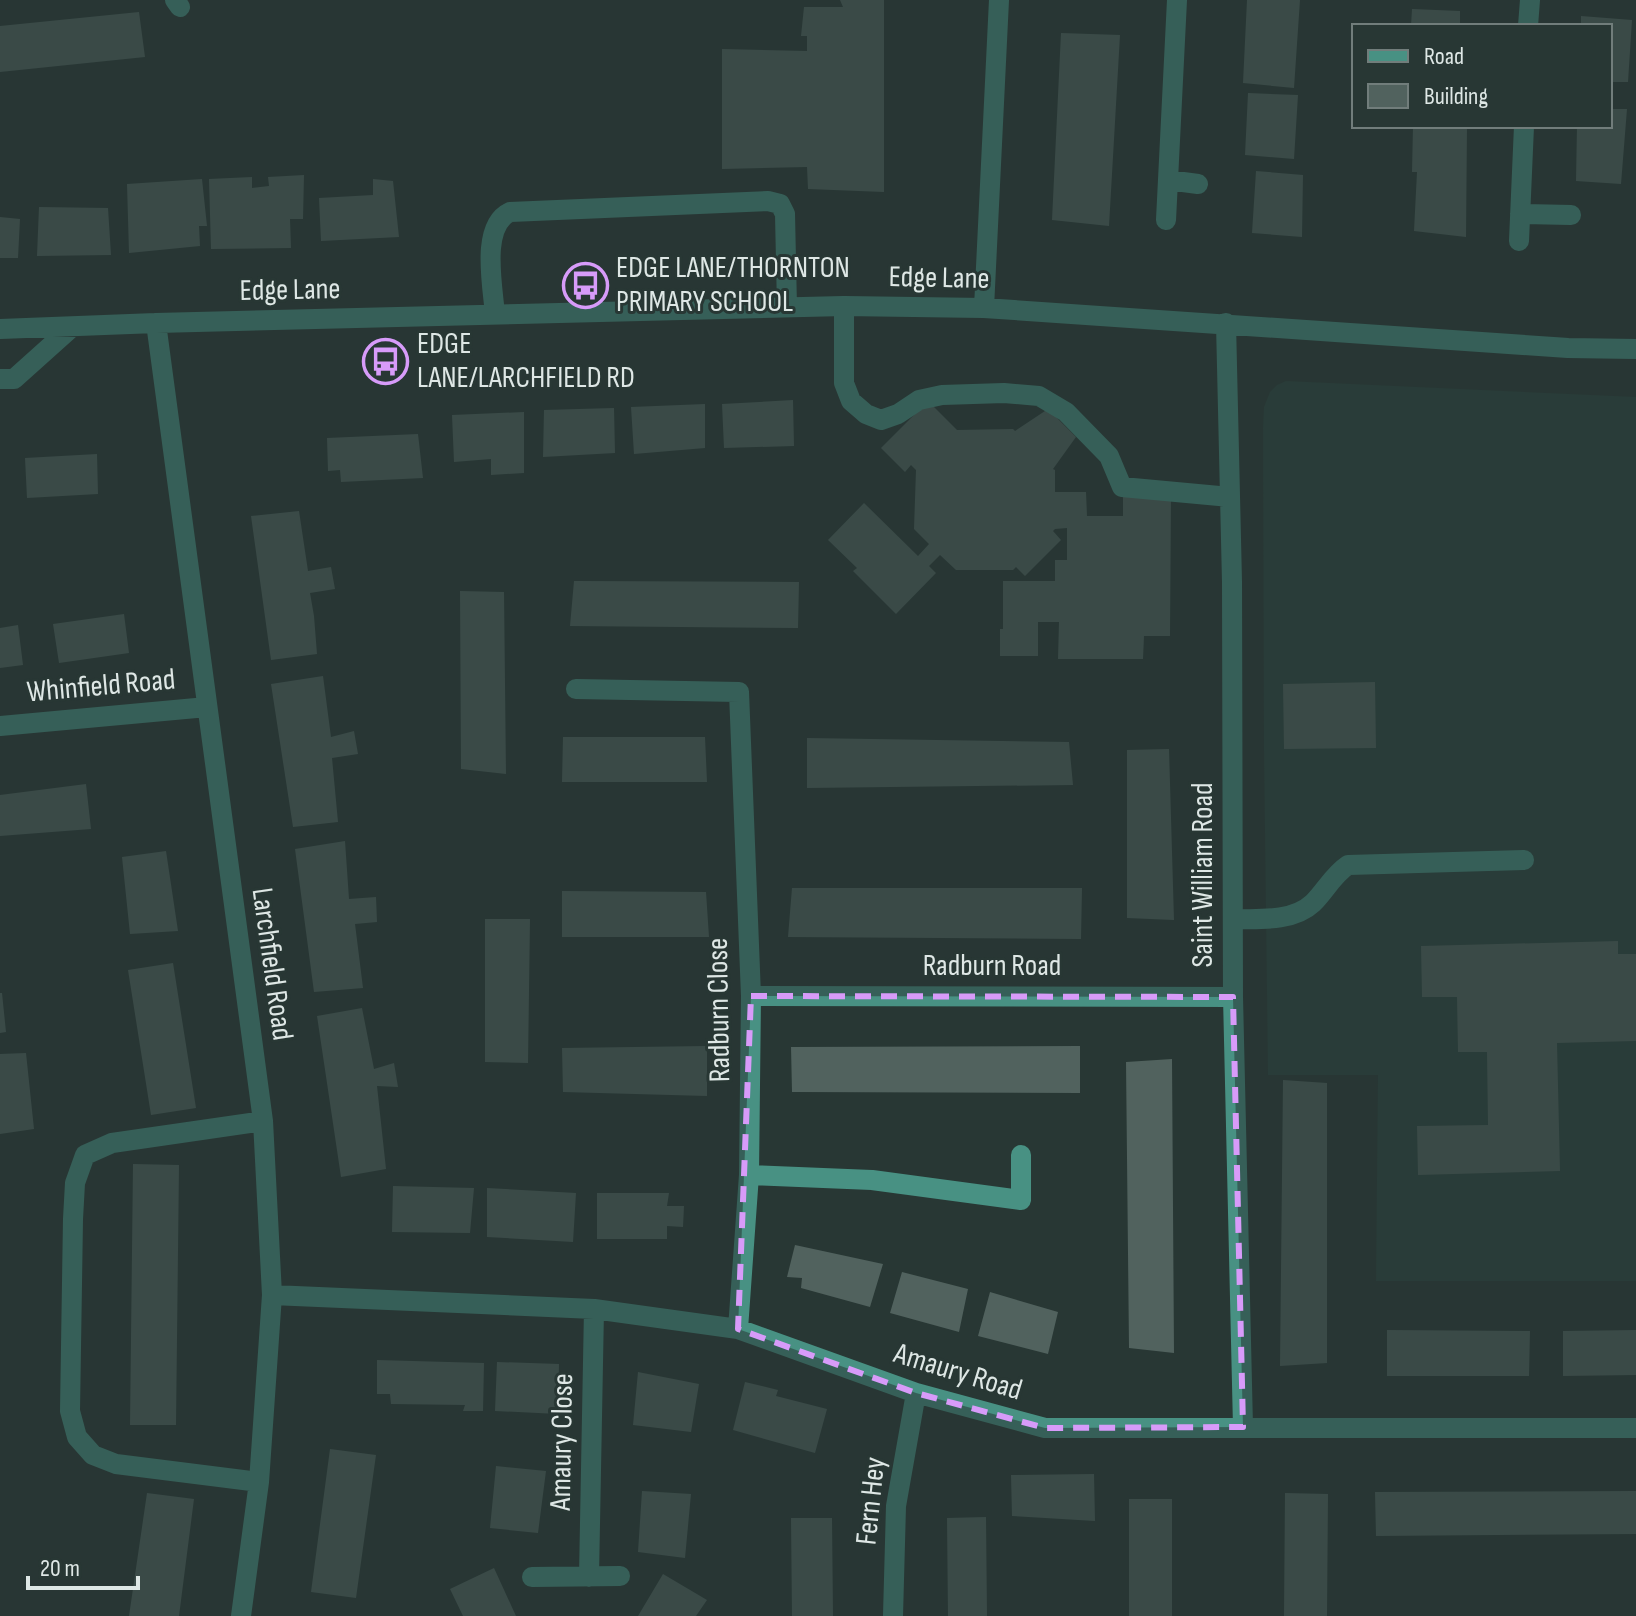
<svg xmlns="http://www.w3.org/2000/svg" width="1636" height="1616" viewBox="0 0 1636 1616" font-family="'Sofia Sans Condensed',sans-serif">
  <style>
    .built { fill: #2b433e }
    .building { fill: #51625e }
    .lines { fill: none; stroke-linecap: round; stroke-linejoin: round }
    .minor { stroke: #489183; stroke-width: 20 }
    .marked { fill: none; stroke: #d79bf9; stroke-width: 6; stroke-dasharray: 16 10; stroke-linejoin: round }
    .labels { text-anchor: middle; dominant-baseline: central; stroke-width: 6; stroke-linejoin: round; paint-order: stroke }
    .poi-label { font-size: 30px; fill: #dee7e5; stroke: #283734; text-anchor: start }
    .street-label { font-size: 30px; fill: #dee7e5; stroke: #283734 }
  </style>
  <rect width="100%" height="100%" fill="#283734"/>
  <path class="built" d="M 1286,381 L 1636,397 L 1636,1281 L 1376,1281 L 1378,1075 L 1268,1075 L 1264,751 L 1263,428 L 1264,407 L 1270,392 L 1277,385 Z"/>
  <path class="building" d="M 840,0 L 884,0 L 884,192 L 808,189 L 807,167 L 722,169 L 722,49 L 807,51 L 807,36 L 801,36 L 804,7 L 843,7 Z
    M 1247,0 L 1300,0 L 1294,88 L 1243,83 Z
    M 1412,9 L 1460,11 L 1460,26 L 1411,26 Z
    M 139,12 L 145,57 L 0,72 L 0,26 Z
    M 1581,16 L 1632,20 L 1628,82 L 1610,82 L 1610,26 L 1581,26 Z
    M 1061,33 L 1120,35 L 1109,226 L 1052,220 Z
    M 1248,93 L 1298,95 L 1294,159 L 1245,155 Z
    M 1610,109 L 1627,109 L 1621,184 L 1576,181 L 1577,126 L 1610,126 Z
    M 1413,126 L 1467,126 L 1466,237 L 1414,231 L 1417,172 L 1412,172 Z
    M 1256,171 L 1303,175 L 1302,237 L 1252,233 Z
    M 304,175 L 303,219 L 290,219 L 291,248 L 211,249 L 209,179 L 252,177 L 252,188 L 269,186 L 268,177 Z
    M 202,179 L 207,226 L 199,226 L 200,246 L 129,253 L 127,184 Z
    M 373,179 L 393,181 L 399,237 L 321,241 L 319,198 L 373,195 Z
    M 39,207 L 108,208 L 111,255 L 37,256 Z
    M 0,217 L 20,219 L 18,258 L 0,258 Z
    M 793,400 L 794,446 L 724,448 L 722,404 Z
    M 928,401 L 957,430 L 1013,429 L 1015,431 L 1048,409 L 1076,437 L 1053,469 L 1055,470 L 1055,492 L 1086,492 L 1087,516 L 1123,516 L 1123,492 L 1171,493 L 1170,636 L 1144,636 L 1143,659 L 1058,659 L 1059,622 L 1038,622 L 1038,656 L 1000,656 L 1000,629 L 1003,629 L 1003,581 L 1055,581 L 1055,560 L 1067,560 L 1067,528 L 1055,529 L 1053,531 L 1061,540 L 1025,576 L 1016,567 L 1013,570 L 956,570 L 940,555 L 929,566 L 936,573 L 896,614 L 853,571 L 857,568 L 828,540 L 864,503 L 918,556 L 929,544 L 914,529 L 916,470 L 911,465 L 905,472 L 881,448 Z
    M 705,404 L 705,448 L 634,454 L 631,407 Z
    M 614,408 L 615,453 L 543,457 L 544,410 Z
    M 524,412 L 524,473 L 491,475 L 491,459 L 454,462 L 452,415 Z
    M 418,434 L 423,478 L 341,482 L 340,470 L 328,471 L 327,438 Z
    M 97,454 L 98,494 L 27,498 L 25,458 Z
    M 299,511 L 308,571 L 331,567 L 335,589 L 310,593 L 314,616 L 317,654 L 271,660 L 251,516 Z
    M 574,581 L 799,582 L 798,628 L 570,626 Z
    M 460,591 L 504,592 L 506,774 L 461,769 Z
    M 124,614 L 129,653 L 59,663 L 53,624 Z
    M 18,625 L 23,665 L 0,668 L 0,628 Z
    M 323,676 L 331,737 L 354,731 L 358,754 L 332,758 L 338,822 L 293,827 L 271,684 Z
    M 1375,682 L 1376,748 L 1284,749 L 1283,684 Z
    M 563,737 L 705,737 L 707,782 L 562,782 Z
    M 807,738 L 1069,742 L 1073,785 L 807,788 Z
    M 1169,749 L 1174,920 L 1127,918 L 1127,750 Z
    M 86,784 L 91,829 L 0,836 L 0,795 Z
    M 345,841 L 349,899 L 376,897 L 377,922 L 355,924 L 363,988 L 314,992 L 295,849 Z
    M 166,851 L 178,931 L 130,934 L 122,857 Z
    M 792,888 L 1082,888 L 1081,939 L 788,937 Z
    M 562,891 L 706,892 L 709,937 L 562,937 Z
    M 485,919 L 530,919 L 528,1063 L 485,1062 Z
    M 1618,941 L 1618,954 L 1636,954 L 1636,1041 L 1557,1043 L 1560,1171 L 1418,1175 L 1417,1126 L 1488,1125 L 1487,1052 L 1458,1052 L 1457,997 L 1422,997 L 1421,946 Z
    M 173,963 L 196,1108 L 151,1115 L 128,970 Z
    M 0,993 L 2,993 L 6,1032 L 0,1033 Z
    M 362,1008 L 374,1069 L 394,1063 L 398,1087 L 377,1086 L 386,1169 L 341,1177 L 317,1016 Z
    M 707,1046 L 707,1096 L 563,1092 L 562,1048 Z
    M 1080,1046 L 1080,1093 L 792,1092 L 791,1047 Z
    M 26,1053 L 34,1129 L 0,1134 L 0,1054 Z
    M 1172,1059 L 1174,1353 L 1129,1348 L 1126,1062 Z
    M 1283,1080 L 1327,1083 L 1327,1363 L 1280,1366 Z
    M 133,1164 L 179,1165 L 176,1425 L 130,1425 Z
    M 393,1186 L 474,1188 L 470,1233 L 392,1232 Z
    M 487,1188 L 576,1193 L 573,1242 L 487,1237 Z
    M 597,1193 L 669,1193 L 667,1206 L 684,1206 L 683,1227 L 667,1226 L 667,1239 L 597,1239 Z
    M 795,1245 L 883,1264 L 870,1307 L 801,1288 L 802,1278 L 787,1277 Z
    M 902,1272 L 968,1289 L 959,1332 L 890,1313 Z
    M 990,1292 L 1058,1312 L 1048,1354 L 978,1336 Z
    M 1387,1330 L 1530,1331 L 1529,1376 L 1387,1376 Z
    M 1636,1330 L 1636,1375 L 1563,1376 L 1563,1331 Z
    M 377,1360 L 484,1363 L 483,1411 L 463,1411 L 465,1405 L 391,1404 L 390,1394 L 377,1394 Z
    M 497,1362 L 559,1364 L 558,1414 L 495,1411 Z
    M 638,1372 L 699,1384 L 691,1432 L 633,1425 Z
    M 745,1382 L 778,1390 L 776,1396 L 827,1409 L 815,1453 L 733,1430 Z
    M 330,1449 L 376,1455 L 356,1598 L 311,1592 Z
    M 496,1466 L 546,1471 L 538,1533 L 490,1528 Z
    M 1094,1474 L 1095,1521 L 1012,1516 L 1011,1475 Z
    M 642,1491 L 691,1494 L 685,1558 L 638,1552 Z
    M 1636,1491 L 1636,1534 L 1376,1536 L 1375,1492 Z
    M 147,1493 L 194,1499 L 179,1616 L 129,1616 Z
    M 1285,1493 L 1328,1494 L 1327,1616 L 1284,1616 Z
    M 1129,1499 L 1172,1499 L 1172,1616 L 1129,1616 Z
    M 986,1517 L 987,1616 L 948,1616 L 947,1518 Z
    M 791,1518 L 832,1518 L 833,1616 L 792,1616 Z
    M 494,1568 L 516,1616 L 463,1616 L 450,1589 Z
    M 663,1574 L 707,1600 L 696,1616 L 638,1616 Z"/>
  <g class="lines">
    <path class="minor" d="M 175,0 L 180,7
      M 1528,26 L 1530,0
      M 1168,180 L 1198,184
      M 1520,214 L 1571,215
      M 1166,220 L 1177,0
      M 1519,241 L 1524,126
      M 844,306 L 844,383 L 851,401 L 866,414 L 881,420 L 898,414 L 919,400 L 942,395 L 1004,393 L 1039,396 L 1066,412 L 1109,456 L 1122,487 L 1230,497
      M 984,308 L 999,0
      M 495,315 C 493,287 480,226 510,212 L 768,201 L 780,204 L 785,214 L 787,307
      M 156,323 L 263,1121 L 272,1295 L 259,1482 L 241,1616
      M 1226,323 L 1232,582 L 1233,997 L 1243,1427
      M 0,329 L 156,323 L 844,306 L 984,308 L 1568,348 L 1636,349
      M 0,379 L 14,379 L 72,327
      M 576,689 L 739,692 L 751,996 L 749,1175 L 738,1329
      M 0,726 L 207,707
      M 1233,919 C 1259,919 1293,922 1313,903 C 1326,890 1333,875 1348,865 L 1524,860
      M 751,996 L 1233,997
      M 749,1175 L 872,1180 L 1021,1200 L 1021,1155
      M 272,1295 L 594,1309 L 738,1329 L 916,1393 L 1045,1428 L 1636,1428
      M 259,1482 L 116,1464 L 93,1455 L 77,1437 L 70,1411 L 73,1219 L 75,1183 L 85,1155 L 112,1143 L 263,1121
      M 532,1577 L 620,1576
      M 589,1577 L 594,1309
      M 893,1616 L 896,1506 L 916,1393"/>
  </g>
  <path d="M0 0H1636V1616H0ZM 751,996 L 1233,997 L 1243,1427 L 1045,1428 L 916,1393 L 738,1329 Z" fill="#283734" fill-opacity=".55" fill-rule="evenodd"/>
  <path class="marked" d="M 751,996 L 1233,997 L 1243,1427 L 1045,1428 L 916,1393 L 738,1329 Z"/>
  <defs>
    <symbol id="bus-ring" viewBox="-11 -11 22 22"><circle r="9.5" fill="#283734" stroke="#d79bf9" stroke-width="1.5"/><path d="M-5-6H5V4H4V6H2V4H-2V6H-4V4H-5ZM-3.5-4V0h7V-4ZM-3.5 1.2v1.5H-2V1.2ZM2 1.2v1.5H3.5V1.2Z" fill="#d79bf9"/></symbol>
  </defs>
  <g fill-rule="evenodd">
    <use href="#bus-ring" x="560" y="260" width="51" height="51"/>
    <use href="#bus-ring" x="360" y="336" width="51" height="51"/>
  </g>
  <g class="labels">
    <g class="poi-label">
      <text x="616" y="268">EDGE LANE/THORNTON<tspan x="616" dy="34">PRIMARY SCHOOL</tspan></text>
      <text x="417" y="344">EDGE<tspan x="417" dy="34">LANE/LARCHFIELD RD</tspan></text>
    </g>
    <g class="street-label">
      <text transform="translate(939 278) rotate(1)">Edge Lane</text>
      <text transform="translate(290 290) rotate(-1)">Edge Lane</text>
      <text transform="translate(101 686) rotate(-5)">Whinfield Road</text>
      <text transform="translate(1203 875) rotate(-90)">Saint William Road</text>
      <text transform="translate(272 964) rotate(82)">Larchfield Road</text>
      <text x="992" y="966">Radburn Road</text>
      <text transform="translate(719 1010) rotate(-91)">Radburn Close</text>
      <text transform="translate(958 1372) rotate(17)">Amaury Road</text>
      <text transform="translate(562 1442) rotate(-89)">Amaury Close</text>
      <text transform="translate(871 1501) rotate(-84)">Fern Hey</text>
    </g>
  </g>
  <rect x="1352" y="24" width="260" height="104" fill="#283734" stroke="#717d7b" stroke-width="2"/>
  <rect x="1368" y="50" width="40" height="12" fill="#489183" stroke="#717d7b" stroke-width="2"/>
  <text x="1424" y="64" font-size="24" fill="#dee7e5">Road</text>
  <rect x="1368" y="84" width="40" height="24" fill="#51625e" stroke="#717d7b" stroke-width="2"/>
  <text x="1424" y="104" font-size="24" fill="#dee7e5">Building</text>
  <path d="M28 1576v12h110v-12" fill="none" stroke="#dee7e5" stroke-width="4"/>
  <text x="40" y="1576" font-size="24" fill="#dee7e5" stroke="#283734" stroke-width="6" paint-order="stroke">20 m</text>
</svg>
